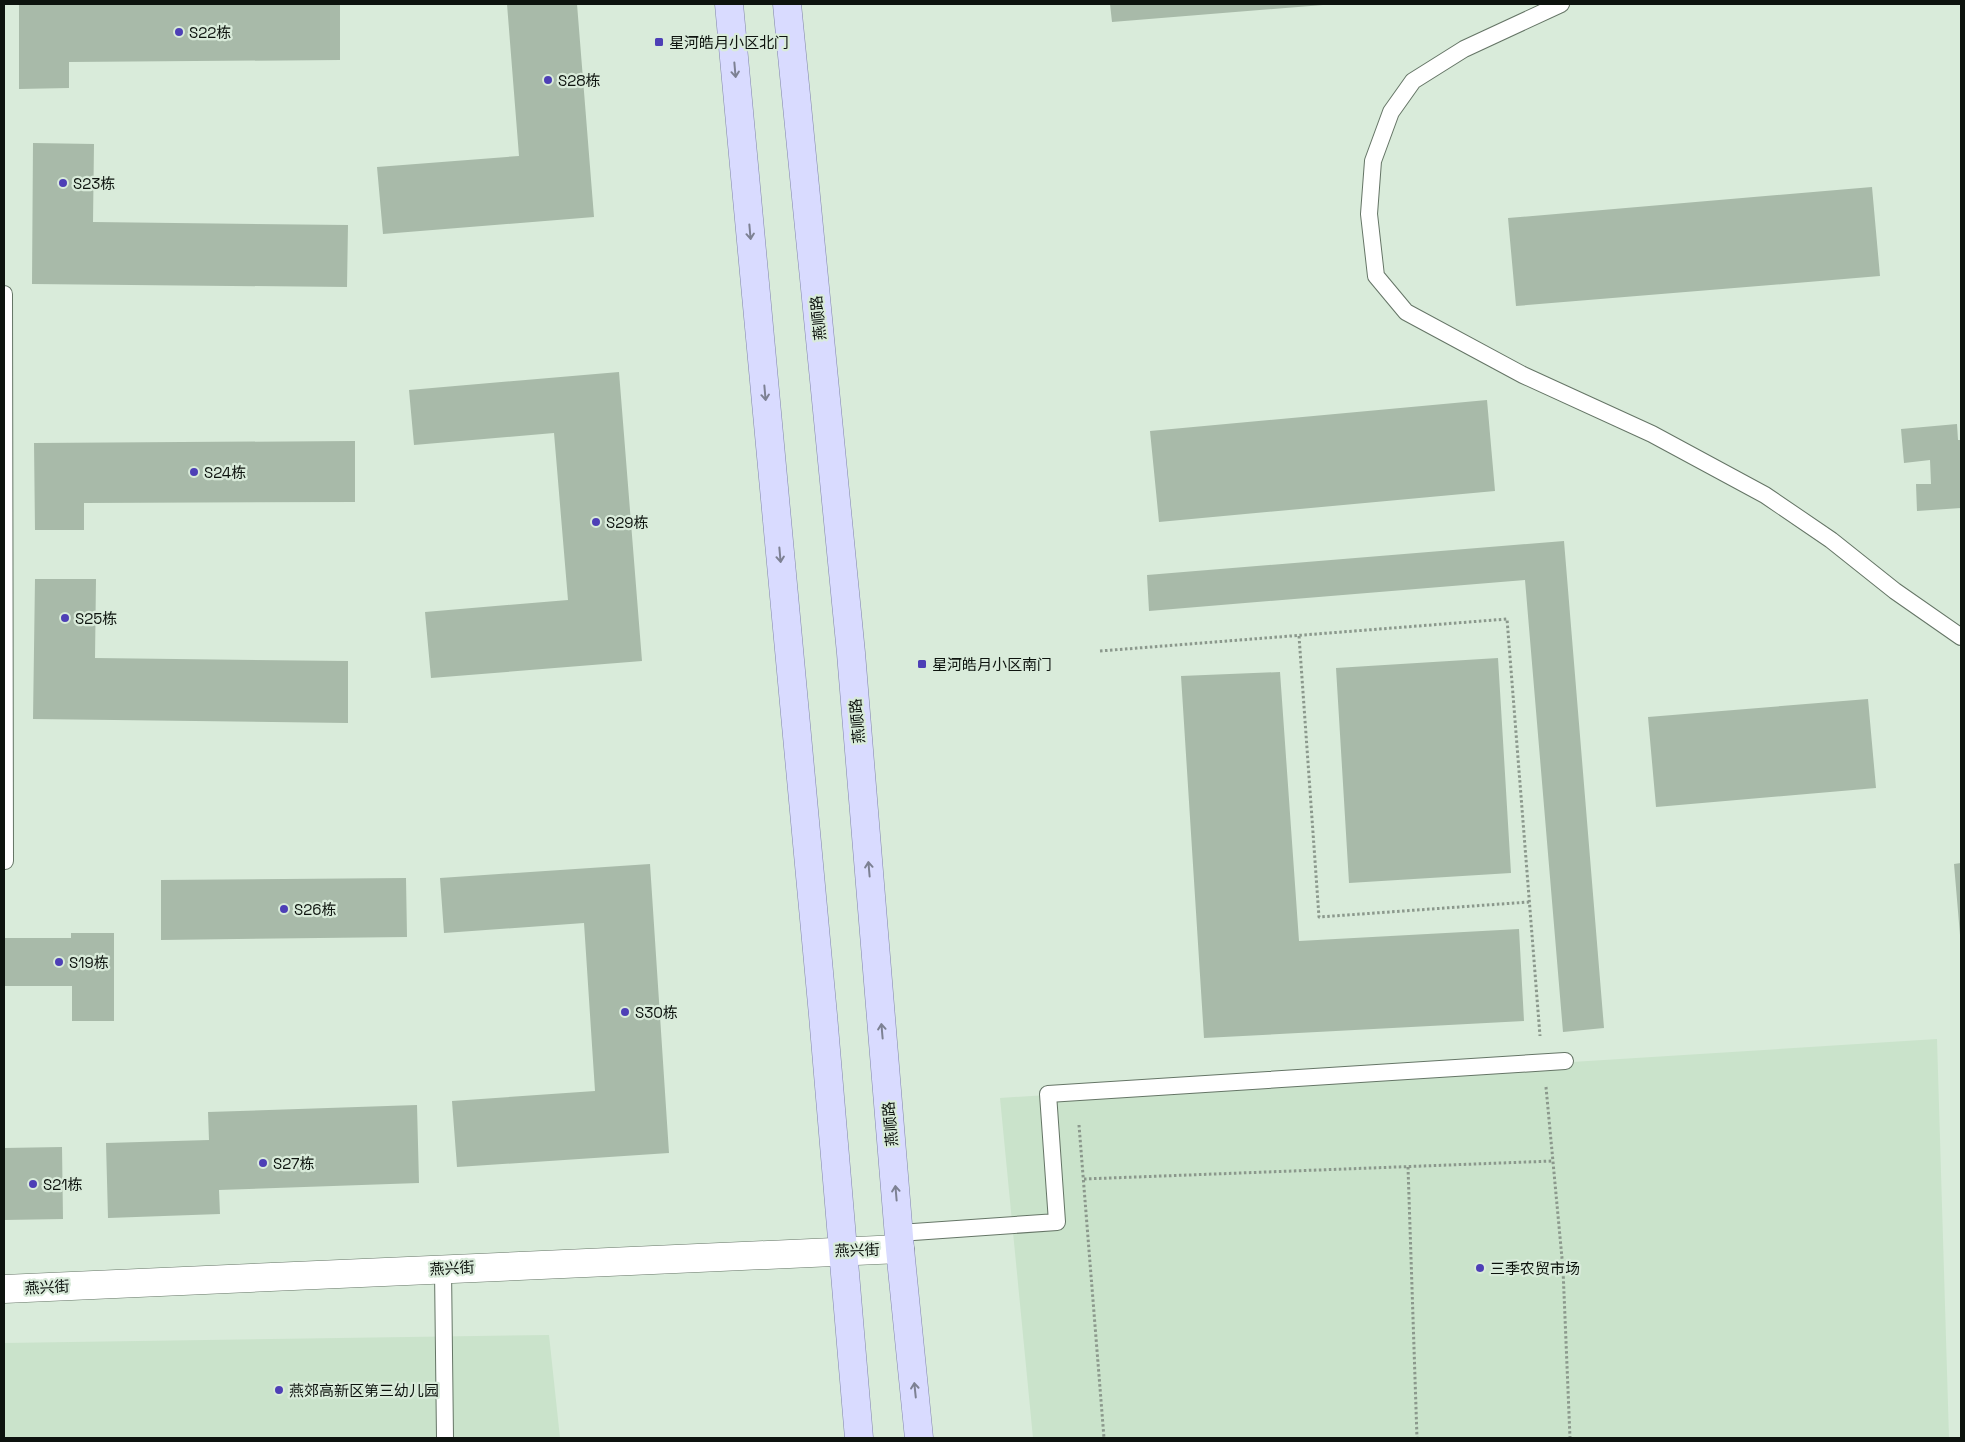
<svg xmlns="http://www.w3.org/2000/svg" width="1965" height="1442" viewBox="0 0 1965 1442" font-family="'Space Grotesk','Noto Sans SC',sans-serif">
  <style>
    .built { fill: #cae3cb }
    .building { fill: #a8baa9 }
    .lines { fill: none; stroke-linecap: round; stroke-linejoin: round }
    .service-casing { stroke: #657566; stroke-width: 18 }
    .tertiary-casing { stroke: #657566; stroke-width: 29 }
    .primary-casing { stroke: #8185ab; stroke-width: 29 }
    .path { stroke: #8b988c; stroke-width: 3; stroke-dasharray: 2.5 2.5; stroke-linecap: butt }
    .service { stroke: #fff; stroke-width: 16 }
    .tertiary { stroke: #fff; stroke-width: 28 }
    .primary { stroke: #d9dbff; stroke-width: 28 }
    .oneway { stroke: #7d8193 }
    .poi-dot { fill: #4d3fb6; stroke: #d9ebda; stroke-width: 2 }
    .labels { text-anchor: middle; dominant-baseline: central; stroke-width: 4.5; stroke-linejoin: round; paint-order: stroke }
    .poi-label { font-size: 15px; fill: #0d130e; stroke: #d9ebda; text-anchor: start }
    .street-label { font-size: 15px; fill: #0d130e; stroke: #d9ebda }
  </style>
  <rect width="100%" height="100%" fill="#d9ebda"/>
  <path class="built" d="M 1937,1039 L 1949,1438 L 1033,1438 L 1000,1098 Z
    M 549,1335 L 560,1438 L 4,1438 L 4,1343 Z"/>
  <path class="building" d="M 19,4 L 340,4 L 340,60 L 69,62 L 69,88 L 19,89 Z
    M 507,4 L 577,4 L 594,217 L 383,234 L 377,167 L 519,156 Z
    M 1110,4 L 1323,4 L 1323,5 L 1112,22 Z
    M 33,143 L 94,144 L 93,222 L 348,225 L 347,287 L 32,284 Z
    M 1872,187 L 1880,276 L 1516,306 L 1508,218 Z
    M 619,372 L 642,661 L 431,678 L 425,612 L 568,600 L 554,433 L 414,445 L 409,390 Z
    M 1487,400 L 1495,491 L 1159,522 L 1150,431 Z
    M 1957,424 L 1958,440 L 1961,440 L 1961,508 L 1917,511 L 1916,484 L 1931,484 L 1930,460 L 1904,463 L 1901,429 Z
    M 355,441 L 355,502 L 84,503 L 84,530 L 35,530 L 34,443 Z
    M 1564,541 L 1604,1028 L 1563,1032 L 1525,580 L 1149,611 L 1147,575 Z
    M 35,579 L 96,579 L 95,658 L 348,661 L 348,723 L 33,719 Z
    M 1498,658 L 1511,873 L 1349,883 L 1336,668 Z
    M 1280,672 L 1299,941 L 1519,929 L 1524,1021 L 1204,1038 L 1181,676 Z
    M 1868,699 L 1876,788 L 1656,807 L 1648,717 Z
    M 1961,863 L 1961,935 L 1960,935 L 1954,864 Z
    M 650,864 L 669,1153 L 457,1167 L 452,1101 L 595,1091 L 584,923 L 444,933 L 440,878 Z
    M 406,878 L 407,937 L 161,940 L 161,880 Z
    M 71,933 L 114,933 L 114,1021 L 72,1021 L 72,986 L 4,986 L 4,938 L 71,938 Z
    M 417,1105 L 419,1183 L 219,1190 L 220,1214 L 108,1218 L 106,1143 L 209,1140 L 208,1112 Z
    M 62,1147 L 63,1219 L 4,1220 L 4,1148 Z"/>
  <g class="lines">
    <defs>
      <path id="service" d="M 1561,4 L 1464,49 L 1413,81 L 1391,112 L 1373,161 L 1369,214 L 1376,276 L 1406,312 L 1523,375 L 1652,434 L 1765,495 L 1831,540 L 1895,591 L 1961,637
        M 4,294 L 5,861 L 4,861
        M 899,1233 L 1057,1222 L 1048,1094 L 1565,1061
        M 443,1269 L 445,1438"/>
      <path id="tertiary" d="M 4,1289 L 900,1249"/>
      <path id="primary" d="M 729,4 L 823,1015 L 859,1438
        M 787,4 L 851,653 L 900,1249 L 919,1438"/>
    </defs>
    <use href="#service" class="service-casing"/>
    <use href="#tertiary" class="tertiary-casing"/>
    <use href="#primary" class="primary-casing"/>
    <path class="path" d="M 1299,636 L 1319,917 L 1529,902
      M 1100,651 L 1507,619 L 1540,1036
      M 1546,1087 L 1563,1269 L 1570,1438
      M 1079,1125 L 1104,1438
      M 1408,1167 L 1417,1438
      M 1084,1179 L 1553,1161"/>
    <use href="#service" class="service"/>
    <use href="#tertiary" class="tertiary"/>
    <use href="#primary" class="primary"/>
  </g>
  <defs><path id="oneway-shaft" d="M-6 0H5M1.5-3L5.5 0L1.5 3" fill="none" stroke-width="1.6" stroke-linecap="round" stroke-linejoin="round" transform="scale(1.25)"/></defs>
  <g class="oneway">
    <use href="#oneway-shaft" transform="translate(735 70) rotate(85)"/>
    <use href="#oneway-shaft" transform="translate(750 232) rotate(85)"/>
    <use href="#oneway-shaft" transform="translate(765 393) rotate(85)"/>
    <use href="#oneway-shaft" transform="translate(780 555) rotate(85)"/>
    <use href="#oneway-shaft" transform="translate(869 869) rotate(-95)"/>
    <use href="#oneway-shaft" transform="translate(882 1031) rotate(-95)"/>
    <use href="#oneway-shaft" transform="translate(896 1193) rotate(-95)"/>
    <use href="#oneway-shaft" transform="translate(915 1390) rotate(-96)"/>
  </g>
  <g class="poi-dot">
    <circle cx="179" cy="32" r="5"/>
    <rect x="654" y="37" width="10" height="10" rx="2.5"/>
    <circle cx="548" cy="80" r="5"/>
    <circle cx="63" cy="183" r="5"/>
    <circle cx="194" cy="472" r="5"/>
    <circle cx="596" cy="522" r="5"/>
    <circle cx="65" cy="618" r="5"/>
    <rect x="917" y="659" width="10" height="10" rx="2.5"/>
    <circle cx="284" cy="909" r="5"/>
    <circle cx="59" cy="962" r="5"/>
    <circle cx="625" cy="1012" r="5"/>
    <circle cx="263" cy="1163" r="5"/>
    <circle cx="33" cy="1184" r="5"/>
    <circle cx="1480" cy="1268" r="5"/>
    <circle cx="279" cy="1390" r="5"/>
  </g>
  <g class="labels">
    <g class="poi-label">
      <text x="189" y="32">S22栋</text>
      <text x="669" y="42">星河皓月小区北门</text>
      <text x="558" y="80">S28栋</text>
      <text x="73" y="183">S23栋</text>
      <text x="204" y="472">S24栋</text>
      <text x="606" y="522">S29栋</text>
      <text x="75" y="618">S25栋</text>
      <text x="932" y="664">星河皓月小区南门</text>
      <text x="294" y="909">S26栋</text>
      <text x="69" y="962">S19栋</text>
      <text x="635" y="1012">S30栋</text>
      <text x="273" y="1163">S27栋</text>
      <text x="43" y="1184">S21栋</text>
      <text x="1490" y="1268">三季农贸市场</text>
      <text x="289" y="1390">燕郊高新区第三幼儿园</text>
    </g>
    <g class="street-label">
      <text transform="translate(818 318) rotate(-96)">燕顺路</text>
      <text transform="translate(857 721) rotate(-95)">燕顺路</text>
      <text transform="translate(890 1124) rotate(-95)">燕顺路</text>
      <text transform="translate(857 1250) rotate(-2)">燕兴街</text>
      <text transform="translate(452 1268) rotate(-3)">燕兴街</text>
      <text transform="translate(47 1287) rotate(-3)">燕兴街</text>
    </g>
  </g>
  <rect width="1965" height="1442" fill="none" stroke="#0d130e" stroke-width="10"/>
</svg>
